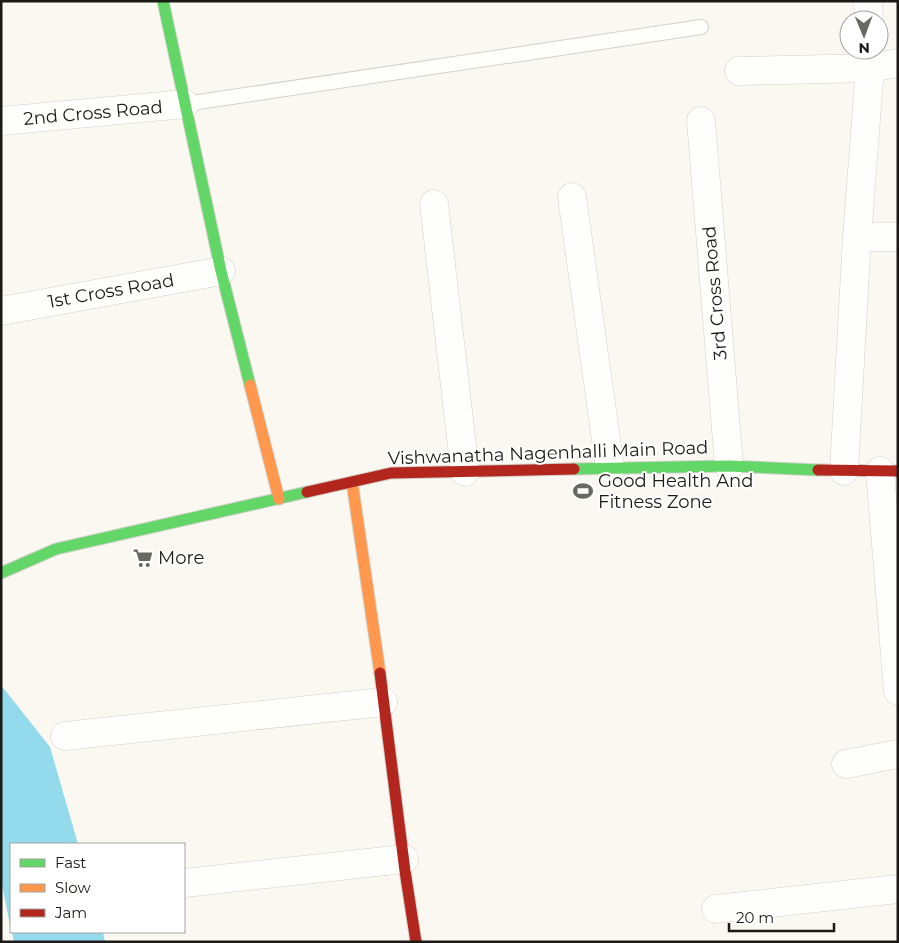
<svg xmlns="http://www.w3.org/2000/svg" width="899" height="943" viewBox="0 0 899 943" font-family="Montserrat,sans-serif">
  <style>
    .water { fill: #94daed }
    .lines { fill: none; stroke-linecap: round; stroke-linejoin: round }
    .lane-casing { stroke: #d2d0ca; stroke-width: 16 }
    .street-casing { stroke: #d2d0ca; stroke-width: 29 }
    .fast-casing { stroke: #d2d0ca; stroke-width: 13 }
    .slow-casing { stroke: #d2d0ca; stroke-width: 13 }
    .jam-casing { stroke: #d2d0ca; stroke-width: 13 }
    .lane { stroke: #fefefd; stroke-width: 14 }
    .street { stroke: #fefefd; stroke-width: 28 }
    .fast { stroke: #63d668; stroke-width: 11 }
    .slow { stroke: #ff974d; stroke-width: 11 }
    .jam { stroke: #b3261e; stroke-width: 11 }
    .labels { text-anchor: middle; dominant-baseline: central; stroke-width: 4; stroke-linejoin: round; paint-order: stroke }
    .street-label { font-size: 18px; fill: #1c1a16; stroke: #fff }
    .poi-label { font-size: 18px; fill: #1c1a16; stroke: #fff; text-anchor: start }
  </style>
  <rect width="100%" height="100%" fill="#fbf8f1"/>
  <path class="water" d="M 1,685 L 50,747 L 78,844 L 11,844 L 11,930 L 1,880 Z
    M 12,932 L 103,932 L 105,942 L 14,942 Z"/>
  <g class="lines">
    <defs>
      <path id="lane" d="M 185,104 L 701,27"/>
      <path id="street" d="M 868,1 L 869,20
        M 739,71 L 870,68 L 869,51
        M 1,121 L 185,104
        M 701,121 L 729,466
        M 572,197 L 610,468
        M 434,204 L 465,472
        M 857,237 L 898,237
        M 1,311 L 221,271
        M 844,471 L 857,237 L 870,68 L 898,63
        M 880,471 L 898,691
        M 65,736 L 383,702
        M 846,764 L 898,754
        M 184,883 L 404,859
        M 716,909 L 898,889"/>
      <path id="fast" d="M 163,1 L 221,271 L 250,385
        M 574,469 L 729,466 L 818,470
        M 1,573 L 56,549 L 307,492"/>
      <path id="slow" d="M 250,385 L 279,499
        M 352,482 L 380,673"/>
      <path id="jam" d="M 818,470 L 898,471
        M 307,492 L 391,473 L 574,469
        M 380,673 L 405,871 L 416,942"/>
    </defs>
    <use href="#lane" class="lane-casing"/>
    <use href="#street" class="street-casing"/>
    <use href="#fast" class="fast-casing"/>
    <use href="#slow" class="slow-casing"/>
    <use href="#jam" class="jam-casing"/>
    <use href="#lane" class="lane"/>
    <use href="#street" class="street"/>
    <use href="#fast" class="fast"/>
    <use href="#slow" class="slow"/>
    <use href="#jam" class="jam"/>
  </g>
  <defs>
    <symbol id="stadium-bare" viewBox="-9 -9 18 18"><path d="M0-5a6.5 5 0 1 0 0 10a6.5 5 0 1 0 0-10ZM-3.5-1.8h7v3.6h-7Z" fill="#6a6863" stroke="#fff" stroke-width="2.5" paint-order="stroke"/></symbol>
    <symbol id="supermarket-bare" viewBox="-9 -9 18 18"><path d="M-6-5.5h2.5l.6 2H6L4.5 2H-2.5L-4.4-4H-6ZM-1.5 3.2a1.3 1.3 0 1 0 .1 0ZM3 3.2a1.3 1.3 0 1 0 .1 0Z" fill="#6a6863" stroke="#fff" stroke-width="2.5" paint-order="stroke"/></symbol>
  </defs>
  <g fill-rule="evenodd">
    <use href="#stadium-bare" x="569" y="477" width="28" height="28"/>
    <use href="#supermarket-bare" x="129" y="544" width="28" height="28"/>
  </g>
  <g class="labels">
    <g class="street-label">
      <text transform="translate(93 113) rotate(-5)">2nd Cross Road</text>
      <text transform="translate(111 291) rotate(-10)">1st Cross Road</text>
      <text transform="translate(715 293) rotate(-95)">3rd Cross Road</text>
      <text transform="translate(548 453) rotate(-2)">Vishwanatha Nagenhalli Main Road</text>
    </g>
    <g class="poi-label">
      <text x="598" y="481">Good Health And<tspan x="598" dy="21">Fitness Zone</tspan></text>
      <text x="158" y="558">More</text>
    </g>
  </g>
  <rect width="899" height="943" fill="none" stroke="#1c1a16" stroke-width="5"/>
  <rect x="10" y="843" width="175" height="90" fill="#ffffff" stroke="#a4a3a2"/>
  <rect x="20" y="859" width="25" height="8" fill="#63d668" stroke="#a4a3a2"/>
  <text x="55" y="868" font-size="15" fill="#1c1a16">Fast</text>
  <rect x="20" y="884" width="25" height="8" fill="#ff974d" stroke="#a4a3a2"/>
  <text x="55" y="893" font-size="15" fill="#1c1a16">Slow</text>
  <rect x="20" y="909" width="25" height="8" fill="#b3261e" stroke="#a4a3a2"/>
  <text x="55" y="918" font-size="15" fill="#1c1a16">Jam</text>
  <g transform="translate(864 35) rotate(179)"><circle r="24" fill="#ffffff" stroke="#a4a3a2"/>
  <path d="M0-4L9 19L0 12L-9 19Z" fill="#6a6863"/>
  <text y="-8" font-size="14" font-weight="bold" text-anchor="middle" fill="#1c1a16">N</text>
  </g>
  <path d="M729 923v8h105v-8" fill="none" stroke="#1c1a16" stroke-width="2.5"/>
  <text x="736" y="923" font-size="15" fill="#1c1a16" stroke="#ffffff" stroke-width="4" paint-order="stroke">20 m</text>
</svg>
